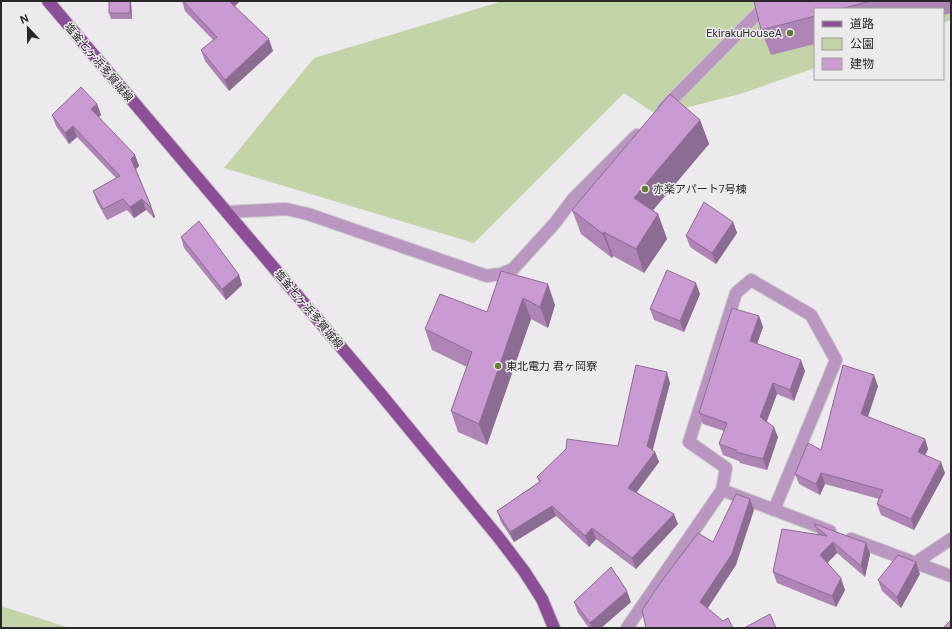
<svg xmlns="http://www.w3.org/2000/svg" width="952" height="629" viewBox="0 0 952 629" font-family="'DM Sans','Noto Sans JP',sans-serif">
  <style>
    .green { fill: #c3d4a8 }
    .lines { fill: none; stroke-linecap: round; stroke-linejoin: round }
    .street-casing { stroke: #cac7ca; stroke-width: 14 }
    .primary-casing { stroke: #cac7ca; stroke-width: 14 }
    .street { stroke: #ba97c0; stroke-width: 12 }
    .primary { stroke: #8d4e98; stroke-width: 12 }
    .wall { fill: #ae85b5 }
    .shaded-wall { fill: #8d6c94 }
    .building { fill: #ca9bd3; stroke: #8d6c94 }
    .poi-dot { fill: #647d30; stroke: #edeaed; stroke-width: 1.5 }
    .labels { text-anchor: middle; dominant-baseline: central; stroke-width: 3; stroke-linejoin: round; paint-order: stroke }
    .poi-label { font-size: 11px; fill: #292829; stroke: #edeaed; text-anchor: start }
    .street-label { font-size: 11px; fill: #292829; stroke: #edeaed }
  </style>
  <rect width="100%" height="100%" fill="#edeaed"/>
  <path class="green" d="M 503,1 L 951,1 L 951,20 L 943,23 L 943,9 L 815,9 L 815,68 L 740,94 L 657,115 L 624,93 L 474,243 L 224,168 L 314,58 Z
    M 1,606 L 70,628 L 1,628 Z"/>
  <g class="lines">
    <defs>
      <path id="street" d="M 663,109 L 766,5 L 773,1
        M 227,212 L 286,209 L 308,214 L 487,276 L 500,274 L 513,269 L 555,223 L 573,199 L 637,135
        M 722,490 L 726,468 L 689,442 L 736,293 L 751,280 L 811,315 L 836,360 L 774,510
        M 851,539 L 951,576
        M 915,563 L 951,539
        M 627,628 L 722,490 L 830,531"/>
      <path id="primary" d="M 48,1 L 379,392 L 499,538 L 524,571 L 542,599 L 554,628"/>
    </defs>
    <use href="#street" class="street-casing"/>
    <use href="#primary" class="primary-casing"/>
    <use href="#street" class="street"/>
    <use href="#primary" class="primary"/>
  </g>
  <path class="wall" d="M 131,1 L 132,19 L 111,19 L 109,13 Z
    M 182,1 L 239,1 L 239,2 L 235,6 L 273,51 L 229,91 L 205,61 L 201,50 L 213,40 L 185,11 Z
    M 754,1 L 951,1 L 951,13 L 943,15 L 943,9 L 815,9 L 815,44 L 771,55 L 761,30 Z
    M 97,104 L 101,115 L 98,117 L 135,155 L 139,166 L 136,169 L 155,217 L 154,218 L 146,210 L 134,218 L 127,210 L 107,220 L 97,202 L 93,191 L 116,178 L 77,137 L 69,144 L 56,126 L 52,115 Z
    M 700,120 L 709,144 L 653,210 L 658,214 L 667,239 L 644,273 L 613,256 L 612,258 L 581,234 L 572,210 Z
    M 733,222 L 737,233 L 716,264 L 690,247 L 686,236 Z
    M 181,237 L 239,275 L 242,285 L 226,300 L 184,248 Z
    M 501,271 L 555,305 L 548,328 L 531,319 L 487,445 L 458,432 L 451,411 L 467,367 L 432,350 L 425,329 L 487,312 Z
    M 700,294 L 684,332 L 654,320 L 650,309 Z
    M 759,316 L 763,327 L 757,344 L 805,371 L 794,401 L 777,394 L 767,421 L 778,437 L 767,470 L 740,463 L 739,461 L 723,455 L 719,444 L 724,431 L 703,424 L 699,413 Z
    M 670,383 L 652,450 L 655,452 L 659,462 L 637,492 L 678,524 L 636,569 L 596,539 L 589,547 L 556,516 L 514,542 L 501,522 L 497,511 L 539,482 L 537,477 L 618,446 Z
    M 878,386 L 868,417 L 925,439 L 928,449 L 925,455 L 945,473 L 914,530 L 881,515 L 877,504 L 879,499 L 825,484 L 820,495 L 799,484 L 795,474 L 821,450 Z
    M 814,525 L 866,543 L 870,554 L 865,577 L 837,553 L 827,563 L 845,590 L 836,607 L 777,583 L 773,572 L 818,534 Z
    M 920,574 L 901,608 L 882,591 L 878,580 Z
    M 574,602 L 631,602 L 601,628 L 589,628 L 578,613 Z"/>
  <path class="shaded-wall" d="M 130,1 L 131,1 L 132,19 L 130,13 Z
    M 227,1 L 239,1 L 239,2 L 231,10 Z
    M 269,39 L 273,51 L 229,91 L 225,80 Z
    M 97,104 L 101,115 L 95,121 L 91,109 Z
    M 700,120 L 709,144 L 643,222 L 634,198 Z
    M 73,126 L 77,137 L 69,144 L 65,133 Z
    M 135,155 L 139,166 L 135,170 L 131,159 Z
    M 142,199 L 146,210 L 134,218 L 130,207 Z
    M 151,206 L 155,217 L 154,218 L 150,207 Z
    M 658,214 L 667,239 L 644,273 L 636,249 Z
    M 733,222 L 737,233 L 716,264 L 712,253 Z
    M 604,232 L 613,256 L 612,258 L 603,234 Z
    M 239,275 L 242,285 L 226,300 L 222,289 Z
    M 696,283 L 700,294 L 684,332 L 680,321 Z
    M 548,284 L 555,305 L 548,328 L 540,307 Z
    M 523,298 L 531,319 L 487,445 L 479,424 Z
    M 759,316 L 763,327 L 754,352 L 750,341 Z
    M 801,360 L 805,371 L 794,401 L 790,390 Z
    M 667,372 L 670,383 L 651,457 L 647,446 Z
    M 874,375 L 878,386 L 865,425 L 861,414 Z
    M 773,383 L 777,394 L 764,428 L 760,417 Z
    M 774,427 L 778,437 L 767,470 L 763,459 Z
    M 925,439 L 928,449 L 922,463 L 918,452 Z
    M 655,452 L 659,462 L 632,498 L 628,488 Z
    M 941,462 L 945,473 L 914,530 L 911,519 Z
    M 821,473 L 825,484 L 820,495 L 816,484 Z
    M 750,499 L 754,510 L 736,565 L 704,614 L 700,602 Z
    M 552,506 L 556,516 L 514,542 L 510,532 Z
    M 674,514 L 678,524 L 636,569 L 632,558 Z
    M 592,528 L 596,539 L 589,547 L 585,536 Z
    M 833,542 L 837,553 L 824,566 L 820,555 Z
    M 866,543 L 870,554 L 865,577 L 861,566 Z
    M 916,562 L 920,574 L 901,608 L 897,597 Z
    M 841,578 L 845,590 L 836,607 L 832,596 Z
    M 627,591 L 631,602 L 601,628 L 592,628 L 590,623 Z"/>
  <path class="building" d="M 109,1 L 130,1 L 130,13 L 109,13 Z
    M 183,1 L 229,1 L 269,39 L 225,80 L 201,50 L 217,37 Z
    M 754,1 L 871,1 L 840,9 L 815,9 L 815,16 L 761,30 Z
    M 81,87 L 97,104 L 91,109 L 135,155 L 131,159 L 151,206 L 150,207 L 142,199 L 130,207 L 123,199 L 103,209 L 93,191 L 120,176 L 73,126 L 65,133 L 52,115 Z
    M 670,94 L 700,120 L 634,198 L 658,214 L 636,249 L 604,232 L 603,234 L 572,210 Z
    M 704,202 L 733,222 L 712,253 L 686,236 Z
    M 199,221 L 239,275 L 222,289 L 181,237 Z
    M 667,270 L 696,283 L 680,321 L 650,309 Z
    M 501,271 L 548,284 L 540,307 L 523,298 L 479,424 L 451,411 L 472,352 L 425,329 L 440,294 L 487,312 Z
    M 732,308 L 759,316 L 750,341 L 801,360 L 790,390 L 773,383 L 760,417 L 774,427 L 763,459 L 736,452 L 736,450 L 719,444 L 727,423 L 699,413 Z
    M 636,365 L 667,372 L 647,446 L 655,452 L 628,488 L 674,514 L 632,558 L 592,528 L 585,536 L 552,506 L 510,532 L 497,511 L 541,481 L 537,477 L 566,449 L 567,439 L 618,446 Z
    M 843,365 L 874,375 L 861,414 L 925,439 L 918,452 L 941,462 L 911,519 L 877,504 L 883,490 L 821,473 L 816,484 L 795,474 L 808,443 L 821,450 Z
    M 736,494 L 750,499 L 732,554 L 700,602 L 723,621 L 728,618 L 733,628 L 646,628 L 642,610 L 661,582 L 698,533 L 713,542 Z
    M 815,524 L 866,543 L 861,566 L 833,542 L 820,555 L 841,578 L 832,596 L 773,572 L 782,529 L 827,536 L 814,525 Z
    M 898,555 L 916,562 L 897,597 L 878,580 Z
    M 611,567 L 627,591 L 590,623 L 574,602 Z
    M 770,614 L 776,628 L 744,628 Z
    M 951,620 L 951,628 L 943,628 Z"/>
  <g class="poi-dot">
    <circle cx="790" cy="33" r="4"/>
    <circle cx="645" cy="189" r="4"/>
    <circle cx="498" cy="366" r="4"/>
  </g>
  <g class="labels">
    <g class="poi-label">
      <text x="782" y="33" text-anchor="end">EkirakuHouseA</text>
      <text x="653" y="189">亦楽アパート7号棟</text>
      <text x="506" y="366">東北電力 君ヶ岡寮</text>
    </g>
    <g class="street-label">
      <text transform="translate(99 62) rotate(50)">塩釜七ヶ浜多賀城線</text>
      <text transform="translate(309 309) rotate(50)">塩釜七ヶ浜多賀城線</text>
    </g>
  </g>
  <rect width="952" height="629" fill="none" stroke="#292829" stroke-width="4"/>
  <rect x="814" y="8" width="130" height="72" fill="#edeaed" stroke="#9f9c9f"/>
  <rect x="822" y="21" width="20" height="6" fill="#8d4e98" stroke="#9f9c9f"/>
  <text x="850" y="28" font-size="12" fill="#292829">道路</text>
  <rect x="822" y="38" width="20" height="12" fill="#c3d4a8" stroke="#9f9c9f"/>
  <text x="850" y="48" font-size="12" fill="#292829">公園</text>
  <rect x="822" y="58" width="20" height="12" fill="#ca9bd3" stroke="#9f9c9f"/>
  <text x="850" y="68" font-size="12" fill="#292829">建物</text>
  <g transform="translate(28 28) rotate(338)" stroke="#edeaed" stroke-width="3" paint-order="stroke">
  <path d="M0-3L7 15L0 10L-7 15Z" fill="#292829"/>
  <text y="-6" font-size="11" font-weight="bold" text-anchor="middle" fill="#292829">N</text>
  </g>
</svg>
